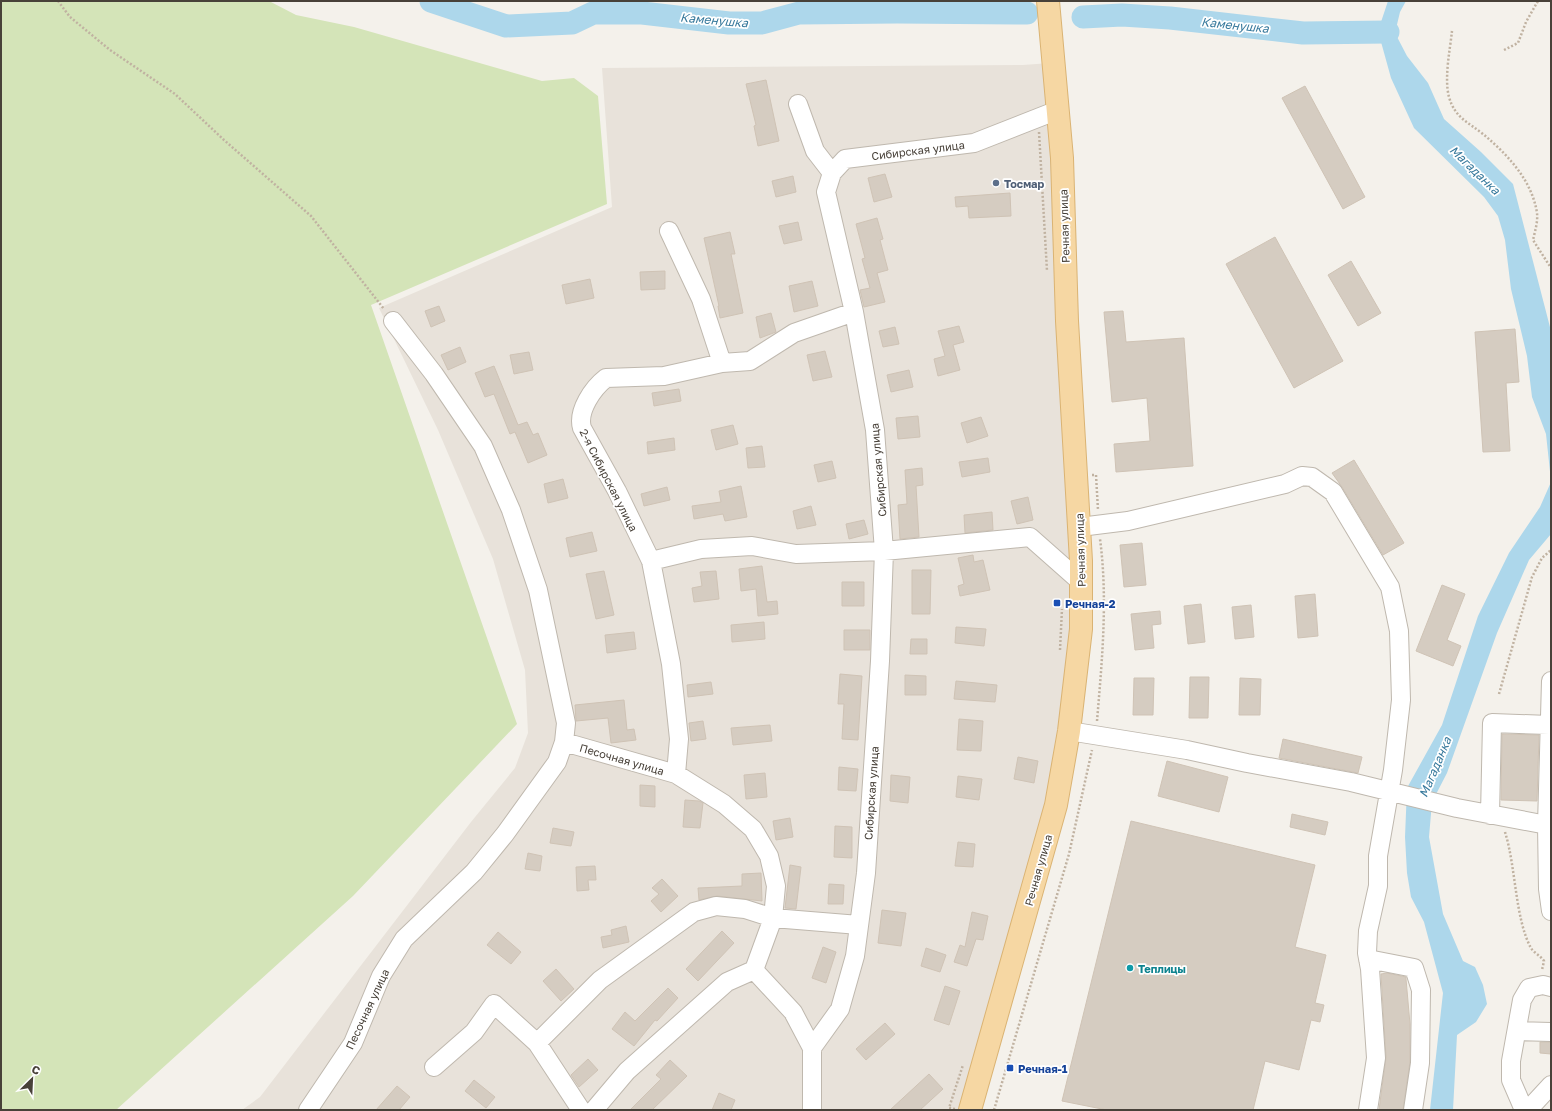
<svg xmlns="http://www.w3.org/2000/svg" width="1552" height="1111" viewBox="0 0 1552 1111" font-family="'Golos Text',sans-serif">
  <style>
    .residential { fill: #e8e2da }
    .green { fill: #d4e4b8 }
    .water { fill: #add7eb }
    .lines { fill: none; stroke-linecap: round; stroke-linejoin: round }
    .river { stroke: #add7eb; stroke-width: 23 }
    .building { fill: #d5ccc1; stroke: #cfc3b5 }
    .minor-casing { stroke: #bfb8ae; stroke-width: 20 }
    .major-casing { stroke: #dab373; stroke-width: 24 }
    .path { stroke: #c0b2a1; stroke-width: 2.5; stroke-dasharray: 2 2; stroke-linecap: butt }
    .minor { stroke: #fff; stroke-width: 18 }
    .major { stroke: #f6d7a3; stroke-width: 22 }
    .service-dot { fill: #5c6f8a; stroke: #fff; stroke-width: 1.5 }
    .transit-dot { fill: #1a4fb4; stroke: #fff; stroke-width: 1.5 }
    .culture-dot { fill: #0f9aa8; stroke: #fff; stroke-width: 1.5 }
    .labels { text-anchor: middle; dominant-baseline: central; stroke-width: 3.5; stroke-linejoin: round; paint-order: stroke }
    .street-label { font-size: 11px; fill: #484139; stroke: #fff }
    .service-label { font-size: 11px; font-weight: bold; fill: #4e5e75; stroke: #fff; text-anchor: start }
    .transit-label { font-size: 11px; font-weight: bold; fill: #164399; stroke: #fff; text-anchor: start }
    .culture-label { font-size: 11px; font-weight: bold; fill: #0d838f; stroke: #fff; text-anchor: start }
    .water-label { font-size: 12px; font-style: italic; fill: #37799c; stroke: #fff }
  </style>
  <rect width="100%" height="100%" fill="#f4f1eb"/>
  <path class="residential" d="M 1050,63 L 1075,458 L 1067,751 L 969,1110 L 242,1110 L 260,1097 L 471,822 L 515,768 L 528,733 L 525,670 L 493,559 L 438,430 L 379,308 L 612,207 L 602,68 L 1023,65 Z"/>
  <path class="green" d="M 1,1 L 269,1 L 296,15 L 354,27 L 542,81 L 574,78 L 598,96 L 607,204 L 371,305 L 517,724 L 353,896 L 116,1110 L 1,1110 Z"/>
  <path class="water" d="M 1388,1 L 1406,1 L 1400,12 L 1395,33 L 1407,56 L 1428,83 L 1444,119 L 1481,152 L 1513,184 L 1551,331 L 1551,481 L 1546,434 L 1532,397 L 1527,356 L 1511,289 L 1505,240 L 1498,216 L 1484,197 L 1414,128 L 1391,78 L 1378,31 Z
    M 1551,482 L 1551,534 L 1529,560 L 1497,633 L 1447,773 L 1432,802 L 1429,837 L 1443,914 L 1463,961 L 1475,967 L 1483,985 L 1487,1004 L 1476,1022 L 1457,1035 L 1453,1110 L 1430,1110 L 1443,993 L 1424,922 L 1411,897 L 1407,873 L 1405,837 L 1407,788 L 1442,725 L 1478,616 L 1509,553 L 1540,507 Z"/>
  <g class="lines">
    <path class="river" d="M 431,1 L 506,26 L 572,23 L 593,13 L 642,13 L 729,23 L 762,23 L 799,13 L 897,12 L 1027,13
      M 1083,17 L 1122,15 L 1170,18 L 1303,33 L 1388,32"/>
  </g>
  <path class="building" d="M 766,80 L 779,141 L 758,146 L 754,126 L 756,125 L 746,84 Z
    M 1305,86 L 1365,197 L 1343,209 L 1282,98 Z
    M 885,174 L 892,197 L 874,202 L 868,178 Z
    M 793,176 L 796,192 L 776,197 L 772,181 Z
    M 1010,193 L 1011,216 L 969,218 L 968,206 L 956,207 L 955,197 Z
    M 877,218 L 883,239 L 880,240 L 888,270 L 877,273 L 885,302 L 864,307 L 860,290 L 870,288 L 862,259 L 865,258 L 856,224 Z
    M 798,222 L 802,240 L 784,244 L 779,226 Z
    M 730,232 L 735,254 L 731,254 L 743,313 L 720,318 L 718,306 L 719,306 L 704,238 Z
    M 1275,237 L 1343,361 L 1294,388 L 1226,264 Z
    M 1351,261 L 1381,313 L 1358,326 L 1328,275 Z
    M 665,271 L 665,289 L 641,290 L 640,272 Z
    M 590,279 L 594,298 L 566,304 L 562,285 Z
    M 812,281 L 818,306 L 794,312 L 789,286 Z
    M 439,306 L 445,321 L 431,327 L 425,311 Z
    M 1123,311 L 1126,342 L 1184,338 L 1193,466 L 1116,472 L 1114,444 L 1150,441 L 1147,398 L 1112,402 L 1104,312 Z
    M 771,313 L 776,332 L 760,338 L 756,317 Z
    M 959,326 L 964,342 L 953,345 L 960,370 L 938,376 L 934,359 L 945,356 L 938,331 Z
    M 895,327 L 899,344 L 883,347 L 879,331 Z
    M 1515,329 L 1519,382 L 1506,383 L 1510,451 L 1483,452 L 1475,332 Z
    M 460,347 L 466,362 L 448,370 L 441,355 Z
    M 825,351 L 832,377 L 813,381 L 807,355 Z
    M 529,352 L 533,370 L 514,374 L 510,355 Z
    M 494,366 L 518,425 L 527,422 L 533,435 L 538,433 L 547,455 L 528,463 L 515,432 L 510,434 L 494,394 L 485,397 L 475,373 Z
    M 909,370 L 913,387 L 891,392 L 887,375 Z
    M 679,389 L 681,401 L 654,406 L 652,393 Z
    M 918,416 L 920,437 L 898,439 L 896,418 Z
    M 981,417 L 988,436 L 967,443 L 961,423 Z
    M 733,425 L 738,444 L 716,450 L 711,430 Z
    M 674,438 L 675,450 L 648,454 L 647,442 Z
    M 762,446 L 765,467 L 748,468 L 746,448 Z
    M 988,458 L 990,472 L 962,477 L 959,462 Z
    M 1354,460 L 1404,543 L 1383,555 L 1342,487 L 1332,473 Z
    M 832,461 L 836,478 L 818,482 L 814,465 Z
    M 922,468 L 923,485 L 916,486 L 919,537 L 900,539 L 898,505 L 907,504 L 905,470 Z
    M 563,479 L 568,498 L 548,503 L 544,484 Z
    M 741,486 L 747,517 L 725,521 L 723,514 L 694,519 L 692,506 L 721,502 L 719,491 Z
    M 667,487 L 670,500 L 644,506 L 641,494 Z
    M 1028,497 L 1033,520 L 1017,524 L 1011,501 Z
    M 811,506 L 816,525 L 797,529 L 793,511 Z
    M 992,512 L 993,530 L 965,533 L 964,515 Z
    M 864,520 L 868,534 L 849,539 L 846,524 Z
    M 592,532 L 597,551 L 570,557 L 566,538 Z
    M 1142,543 L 1146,585 L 1124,587 L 1120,545 Z
    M 973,555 L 974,562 L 983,560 L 990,590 L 960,596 L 958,586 L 964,584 L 958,558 Z
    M 762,566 L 767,602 L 777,601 L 778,614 L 758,616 L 756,589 L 741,591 L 739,569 Z
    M 912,570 L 931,570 L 930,614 L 912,614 Z
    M 604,571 L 614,615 L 596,619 L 586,574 Z
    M 716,571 L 719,599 L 694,602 L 692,588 L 702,586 L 700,572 Z
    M 842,582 L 864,582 L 864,606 L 842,606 Z
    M 1442,585 L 1465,594 L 1447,640 L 1461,646 L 1453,666 L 1416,651 Z
    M 1315,594 L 1318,636 L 1298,638 L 1295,596 Z
    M 1201,604 L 1205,642 L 1188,644 L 1184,606 Z
    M 1251,605 L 1254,637 L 1235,639 L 1232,607 Z
    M 1160,611 L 1161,624 L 1152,625 L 1154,648 L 1135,650 L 1131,614 Z
    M 764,622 L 765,639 L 732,642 L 731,625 Z
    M 956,627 L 986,629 L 984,646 L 955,643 Z
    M 844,630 L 870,630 L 870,650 L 844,650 Z
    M 634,632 L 636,649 L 607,653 L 605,635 Z
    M 911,639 L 927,639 L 927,654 L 910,654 Z
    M 840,674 L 862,676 L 858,740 L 842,739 L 844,704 L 838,704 Z
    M 905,675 L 926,676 L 926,695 L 905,695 Z
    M 1190,677 L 1209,677 L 1208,718 L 1189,718 Z
    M 1134,678 L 1154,678 L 1153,715 L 1133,715 Z
    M 1240,678 L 1261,679 L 1260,715 L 1239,715 Z
    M 956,681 L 997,685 L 995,702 L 954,699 Z
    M 711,682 L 713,694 L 688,697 L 687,685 Z
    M 624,700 L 627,730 L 634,729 L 636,740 L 611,743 L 608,718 L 576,721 L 575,705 Z
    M 959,719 L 983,721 L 981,751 L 957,750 Z
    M 703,721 L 706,739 L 691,741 L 689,723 Z
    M 770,725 L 772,741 L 733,745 L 731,728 Z
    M 1502,734 L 1539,735 L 1537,801 L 1501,800 Z
    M 1283,739 L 1362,757 L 1358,773 L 1279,758 Z
    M 1018,757 L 1038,761 L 1034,783 L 1014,779 Z
    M 1167,761 L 1228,777 L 1219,812 L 1158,796 Z
    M 839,767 L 858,769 L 856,791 L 838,790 Z
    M 765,773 L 767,797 L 746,799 L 744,775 Z
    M 891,775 L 910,777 L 908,803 L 890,801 Z
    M 958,776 L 982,779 L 979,800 L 956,797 Z
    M 640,785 L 655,786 L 655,807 L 640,806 Z
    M 685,800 L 699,801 L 703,803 L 700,828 L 683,827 Z
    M 1292,814 L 1328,822 L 1325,835 L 1290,827 Z
    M 790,818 L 793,837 L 776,840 L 773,821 Z
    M 1131,821 L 1315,865 L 1295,947 L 1326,955 L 1315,1003 L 1324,1005 L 1320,1022 L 1311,1020 L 1299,1070 L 1265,1061 L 1253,1110 L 1107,1110 L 1062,1101 Z
    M 835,826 L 852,827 L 852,858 L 834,857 Z
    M 553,828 L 574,832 L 571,846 L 550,843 Z
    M 958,842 L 975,844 L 973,867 L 955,866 Z
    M 528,853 L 542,856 L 540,871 L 525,869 Z
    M 790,865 L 801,867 L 796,909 L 785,908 Z
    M 595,866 L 596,880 L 588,880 L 589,890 L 577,891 L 576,867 Z
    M 761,873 L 762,901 L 717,896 L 699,900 L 698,888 L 742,886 L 742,874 Z
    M 662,879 L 678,896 L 661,912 L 651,901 L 659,894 L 652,888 Z
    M 829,884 L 844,885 L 843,904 L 828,904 Z
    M 882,910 L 906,913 L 901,946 L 878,943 Z
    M 972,912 L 988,916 L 983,940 L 976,939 L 967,966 L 954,962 L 960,945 L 965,947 Z
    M 626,926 L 629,942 L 603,948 L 601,937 L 612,935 L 611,930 Z
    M 722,931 L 734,943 L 698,981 L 686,969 Z
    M 498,932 L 521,952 L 511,964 L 487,945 Z
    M 823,947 L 836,952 L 826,983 L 812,978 Z
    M 926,948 L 946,955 L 940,972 L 921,966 Z
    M 556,969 L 574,989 L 561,1001 L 543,981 Z
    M 1387,973 L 1406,977 L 1406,979 L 1410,1024 L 1410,1062 L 1403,1110 L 1379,1110 L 1386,1057 L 1381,974 Z
    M 945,986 L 960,991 L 949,1025 L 934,1020 Z
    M 668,988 L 678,998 L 657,1021 L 655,1020 L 634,1046 L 612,1029 L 625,1012 L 635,1021 Z
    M 885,1023 L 895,1034 L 866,1060 L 856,1049 Z
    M 1540,1042 L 1551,1042 L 1551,1054 L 1540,1053 Z
    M 588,1059 L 598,1070 L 579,1087 L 571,1075 Z
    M 670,1060 L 687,1076 L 652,1110 L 630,1110 L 661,1079 L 656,1075 Z
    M 929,1074 L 943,1089 L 920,1110 L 890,1110 Z
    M 474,1080 L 495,1097 L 486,1108 L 465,1091 Z
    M 397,1086 L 410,1097 L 399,1110 L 376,1110 Z
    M 719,1093 L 735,1100 L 731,1110 L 712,1110 Z"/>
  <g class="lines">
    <defs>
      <path id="minor" d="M 798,104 L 815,151 L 832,173
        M 669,231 L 701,299 L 722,363
        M 1080,527 L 1128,521 L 1285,484 L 1302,476 L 1312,477 L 1333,492 L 1390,587 L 1399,631 L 1401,700 L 1393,770 L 1378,856 L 1378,886 L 1368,931 L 1367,953 L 1370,969 L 1376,1058 L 1368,1110
        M 651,561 L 701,549 L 752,546 L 796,554 L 884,551 L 1030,537 L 1082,583
        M 1069,731 L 1187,750 L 1247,763 L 1351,782 L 1457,808 L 1547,825 L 1548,889 L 1551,911
        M 564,742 L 676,774 L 724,804 L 753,829 L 769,856 L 776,886 L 773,918 L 754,970 L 727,982 L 627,1071 L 594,1110
        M 676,774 L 679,739 L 671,664 L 651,561 L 617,491 L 582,428 C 577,411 593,388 606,378 L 664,376 L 722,363 L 750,361 L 794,333 L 854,312
        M 1490,815 L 1492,723 L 1549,725
        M 1547,825 L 1551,681
        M 1368,959 L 1414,968 L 1421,990 L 1420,1063 L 1413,1110
        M 754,970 L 793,1012 L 812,1048
        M 1517,1031 L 1551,1032
        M 537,1043 L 600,980 L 694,912 L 716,906 L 745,909 L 773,918 L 859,925
        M 434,1067 L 474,1032 L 494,1004 L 537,1043 L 581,1110
        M 308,1110 L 353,1043 L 381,976 L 404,939 L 474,872 L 505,834 L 557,762 L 564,742 L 566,723 L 538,590 L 511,510 L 483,446 L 434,374 L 393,321
        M 812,1110 L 812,1048 L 840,1009 L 855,956 L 866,873 L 880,661 L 884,551 L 875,430 L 854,312 L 826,192 L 832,173 L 845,159 L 974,143 L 1058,110
        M 1524,1110 L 1511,1080 L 1511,1061 L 1522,1000 L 1529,988 L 1543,985 L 1551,987
        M 1528,1110 L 1551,1085"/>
      <path id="major" d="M 970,1110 L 1056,805 L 1069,731 L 1081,629 L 1081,561 L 1067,321 L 1062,158 L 1048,1"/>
    </defs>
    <use href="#minor" class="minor-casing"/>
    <use href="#major" class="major-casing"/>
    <path class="path" d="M 58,1 L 70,17 L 110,50 L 175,94 L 224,140 L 311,216 L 384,309
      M 1452,31 C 1450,50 1444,78 1449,97 C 1455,118 1468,122 1483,134 C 1507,154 1532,180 1537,213 C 1538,222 1535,231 1533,240 L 1551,268
      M 1504,50 L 1518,43 L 1526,22 L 1538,1
      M 1039,132 L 1047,271
      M 1092,475 L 1096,475 L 1098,510
      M 1060,650 L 1062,609
      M 1499,694 L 1532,577 L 1542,558 L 1551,550
      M 1097,721 C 1102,661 1108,599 1100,539
      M 1505,832 C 1516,867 1515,919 1531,948 C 1534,953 1541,956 1544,961 L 1542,970
      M 955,1109 L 949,1108 L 963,1065
      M 994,1110 L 1069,854 L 1092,750"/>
    <use href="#minor" class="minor"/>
    <use href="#major" class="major"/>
  </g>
  <circle class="service-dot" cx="996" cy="183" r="4"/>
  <g class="transit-dot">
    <rect x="1053" y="599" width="8" height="8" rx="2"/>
    <rect x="1006" y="1064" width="8" height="8" rx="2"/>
  </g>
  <circle class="culture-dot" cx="1130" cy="968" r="4"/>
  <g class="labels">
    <g class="street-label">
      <text transform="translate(918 150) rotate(-7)">Сибирская улица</text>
      <text transform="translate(1064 226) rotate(-92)">Речная улица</text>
      <text transform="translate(878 470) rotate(-95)">Сибирская улица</text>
      <text transform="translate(609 480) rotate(63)">2-я Сибирская улица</text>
      <text transform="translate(1080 550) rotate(-92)">Речная улица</text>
      <text transform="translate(622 759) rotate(16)">Песочная улица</text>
      <text transform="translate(871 793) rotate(-86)">Сибирская улица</text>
      <text transform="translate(1038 870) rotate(-74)">Речная улица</text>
      <text transform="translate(367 1009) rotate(-65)">Песочная улица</text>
    </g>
    <g class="service-label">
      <text x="1004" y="183">Тосмар</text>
    </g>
    <g class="transit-label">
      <text x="1065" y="603">Речная-2</text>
      <text x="1018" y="1068">Речная-1</text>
    </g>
    <g class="culture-label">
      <text x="1138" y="968">Теплицы</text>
    </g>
    <g class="water-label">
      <text transform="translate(714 20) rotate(5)">Каменушка</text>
      <text transform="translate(1235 25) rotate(6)">Каменушка</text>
      <text transform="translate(1475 170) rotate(44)">Магаданка</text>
      <text transform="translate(1435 767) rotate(-67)">Магаданка</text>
    </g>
  </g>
  <rect width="1552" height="1111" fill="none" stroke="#484139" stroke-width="4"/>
  <g transform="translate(32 1079) rotate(24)" stroke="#ffffff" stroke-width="3" paint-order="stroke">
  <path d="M0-3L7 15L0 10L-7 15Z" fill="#484139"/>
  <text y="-6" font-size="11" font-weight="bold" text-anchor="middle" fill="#484139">С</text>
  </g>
</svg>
